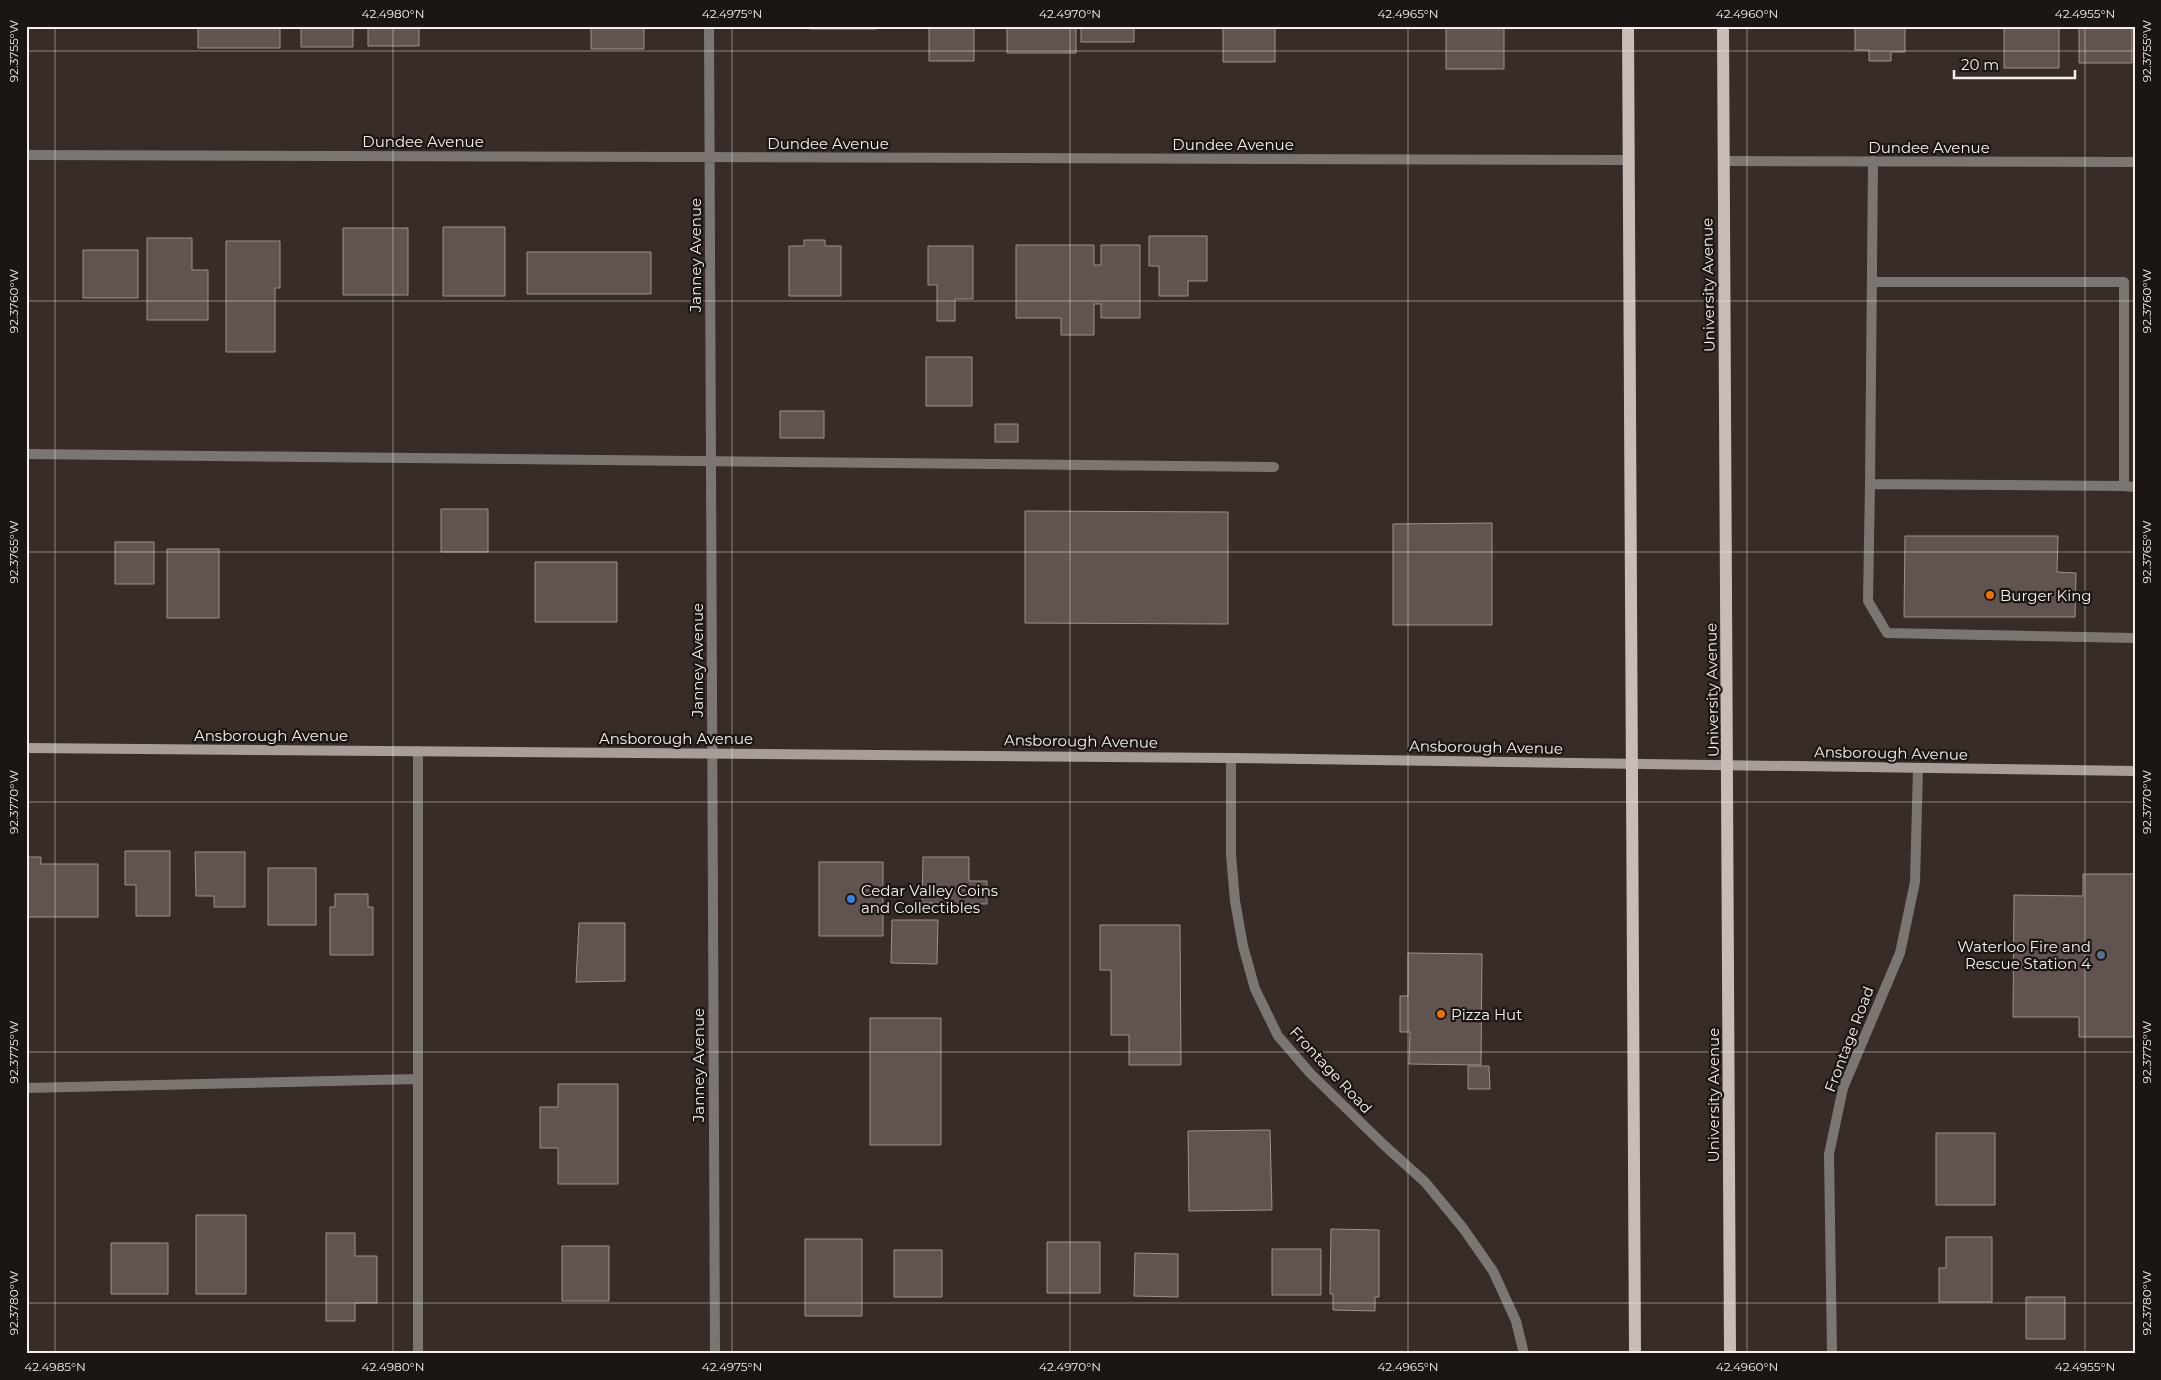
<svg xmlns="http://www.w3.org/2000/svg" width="2161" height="1380" viewBox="0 0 2161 1380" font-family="Montserrat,sans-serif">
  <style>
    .building { fill: #615350; stroke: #9f908d }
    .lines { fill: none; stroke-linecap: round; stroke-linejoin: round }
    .lane { stroke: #7c7673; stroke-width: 10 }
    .street { stroke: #7c7673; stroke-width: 10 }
    .secondary { stroke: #a79e9a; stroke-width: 10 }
    .primary { stroke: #c9bcb7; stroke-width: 12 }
    .ticks { fill: none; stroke: #f6efeb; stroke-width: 1; stroke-opacity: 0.45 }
    .food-dot { fill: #e8710a; stroke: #1b1613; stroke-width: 2 }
    .shop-dot { fill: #3f7fe0; stroke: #1b1613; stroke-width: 2 }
    .service-dot { fill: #5c6f8a; stroke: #1b1613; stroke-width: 2 }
    .labels { text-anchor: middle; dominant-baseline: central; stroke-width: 4.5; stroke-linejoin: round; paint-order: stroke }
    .street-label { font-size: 15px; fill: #f6efeb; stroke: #1b1613 }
    .poi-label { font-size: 15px; fill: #f6efeb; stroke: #1b1613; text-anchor: start }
    .neatline { fill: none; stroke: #f6efeb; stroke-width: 2 }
    .ticks-label { font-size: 12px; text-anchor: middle; fill: #f6efeb }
  </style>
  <rect width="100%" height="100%" fill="#372c27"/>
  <path class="building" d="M 198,26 L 280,26 L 280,48 L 198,48 Z
    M 301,26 L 353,26 L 353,47 L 301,47 Z
    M 368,26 L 419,26 L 419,46 L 368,46 Z
    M 591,26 L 644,26 L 644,49 L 591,49 Z
    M 810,26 L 876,26 L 876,29 L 810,29 Z
    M 929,26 L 974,26 L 974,61 L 929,61 Z
    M 1007,26 L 1076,26 L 1076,53 L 1007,53 Z
    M 1081,26 L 1134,26 L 1134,42 L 1081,42 Z
    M 1223,26 L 1275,26 L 1275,62 L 1223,62 Z
    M 1446,26 L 1504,26 L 1504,69 L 1446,69 Z
    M 1855,26 L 1905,26 L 1905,52 L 1891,52 L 1891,61 L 1869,61 L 1869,50 L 1855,50 Z
    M 2004,26 L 2059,26 L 2059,68 L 2004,68 Z
    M 2079,26 L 2132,26 L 2132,63 L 2079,63 Z
    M 443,227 L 505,227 L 505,296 L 443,296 Z
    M 343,228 L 408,228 L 408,295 L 343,295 Z
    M 1149,236 L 1207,236 L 1207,281 L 1188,281 L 1188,296 L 1159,296 L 1159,266 L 1149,266 Z
    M 147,238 L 192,238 L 192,270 L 208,270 L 208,320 L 147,320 Z
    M 804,240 L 825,240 L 825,246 L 841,246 L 841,296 L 789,296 L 789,246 L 804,246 Z
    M 226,241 L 280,241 L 280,288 L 275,288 L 275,352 L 226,352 Z
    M 1016,245 L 1094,245 L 1094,265 L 1101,265 L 1101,245 L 1140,245 L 1140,318 L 1101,318 L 1101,304 L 1094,304 L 1094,335 L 1061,335 L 1061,318 L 1016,318 Z
    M 928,246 L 973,246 L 973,299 L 955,299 L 955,321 L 937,321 L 937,285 L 928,285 Z
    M 83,250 L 138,250 L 138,298 L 83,298 Z
    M 527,252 L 651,252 L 651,294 L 527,294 Z
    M 926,357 L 972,357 L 972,406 L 926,406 Z
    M 780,411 L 824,411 L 824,438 L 780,438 Z
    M 995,424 L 1018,424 L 1018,442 L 995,442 Z
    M 441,509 L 488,509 L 488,552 L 441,552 Z
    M 1025,511 L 1228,512 L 1228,624 L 1025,623 Z
    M 1492,523 L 1492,625 L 1393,625 L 1393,524 Z
    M 1905,536 L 2058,536 L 2057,572 L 2076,573 L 2075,617 L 1904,617 Z
    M 115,542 L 154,542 L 154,584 L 115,584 Z
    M 167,549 L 219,549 L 219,618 L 167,618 Z
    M 535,562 L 617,562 L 617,622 L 535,622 Z
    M 125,851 L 170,851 L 170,916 L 136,916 L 136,885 L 125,885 Z
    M 195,852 L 245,852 L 245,907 L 214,907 L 214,896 L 196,896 Z
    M 26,857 L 41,857 L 41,864 L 98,864 L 98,917 L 26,917 Z
    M 923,857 L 969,857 L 969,881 L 987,881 L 987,904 L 922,903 Z
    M 819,862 L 883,862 L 883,936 L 819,936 Z
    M 268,868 L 316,868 L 316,925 L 268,925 Z
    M 2083,874 L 2135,874 L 2135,1037 L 2079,1037 L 2079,1017 L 2013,1017 L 2014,895 L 2083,896 Z
    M 335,894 L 368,894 L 368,907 L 373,907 L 373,955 L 330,955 L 330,907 L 335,907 Z
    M 892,920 L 938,920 L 937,964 L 891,963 Z
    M 579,923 L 625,923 L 625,981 L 576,982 Z
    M 1100,925 L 1180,925 L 1181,1065 L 1129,1065 L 1129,1035 L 1111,1035 L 1111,970 L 1100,970 Z
    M 1408,953 L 1482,954 L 1481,1065 L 1409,1064 L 1410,1032 L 1400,1032 L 1400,996 L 1408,996 Z
    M 870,1018 L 941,1018 L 941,1145 L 870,1145 Z
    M 1468,1066 L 1489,1066 L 1490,1089 L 1468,1089 Z
    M 558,1084 L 618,1084 L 618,1184 L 558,1184 L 558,1148 L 540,1148 L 540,1107 L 558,1107 Z
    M 1270,1130 L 1272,1210 L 1189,1211 L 1188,1131 Z
    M 1936,1133 L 1995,1133 L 1995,1205 L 1936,1205 Z
    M 196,1215 L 246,1215 L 246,1294 L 196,1294 Z
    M 1331,1229 L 1379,1230 L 1379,1297 L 1375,1297 L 1375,1311 L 1333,1310 L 1333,1294 L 1330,1294 Z
    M 326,1233 L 355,1233 L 355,1256 L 377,1256 L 377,1303 L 355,1303 L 355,1321 L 326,1321 Z
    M 1946,1237 L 1992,1237 L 1992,1302 L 1939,1302 L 1939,1268 L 1946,1268 Z
    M 805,1239 L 862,1239 L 862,1316 L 805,1316 Z
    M 1047,1242 L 1100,1242 L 1100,1293 L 1047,1293 Z
    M 111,1243 L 168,1243 L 168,1294 L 111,1294 Z
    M 562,1246 L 609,1246 L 609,1301 L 562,1301 Z
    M 1272,1249 L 1321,1249 L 1321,1295 L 1272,1295 Z
    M 894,1250 L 942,1250 L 942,1297 L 894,1297 Z
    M 1135,1253 L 1178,1254 L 1178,1297 L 1134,1296 Z
    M 2026,1297 L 2065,1297 L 2065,1339 L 2026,1339 Z"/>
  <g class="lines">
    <path class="lane" d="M 1872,282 L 2124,282 L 2124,486 L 1870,484 L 1873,161
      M 26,454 L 1274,467
      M 1870,484 L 1868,601 L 1887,633 L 2135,638
      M 2124,486 L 2135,487
      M 418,751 L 418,1354
      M 26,1088 L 418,1079"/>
    <path class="street" d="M 709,26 L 715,1354
      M 26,155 L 1629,160
      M 1723,161 L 2135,162
      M 1231,758 L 1231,855 L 1235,901 L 1243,946 L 1255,989 L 1278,1036 L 1310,1073 L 1385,1146 L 1425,1182 L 1463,1228 L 1493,1271 L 1516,1321 L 1524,1354
      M 1832,1354 L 1829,1154 L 1843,1088 L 1900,953 L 1915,882 L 1918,768"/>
    <path class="secondary" d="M 26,748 L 1231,758 L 2135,771"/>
    <path class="primary" d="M 1628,26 L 1635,1354
      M 1723,26 L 1730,1354"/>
  </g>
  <path class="ticks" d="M 55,26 L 55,1354M 393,26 L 393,1354M 732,26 L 732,1354M 1070,26 L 1070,1354M 1408,26 L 1408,1354M 1747,26 L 1747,1354M 2085,26 L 2085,1354M 26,51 L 2135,51M 26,301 L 2135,301M 26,552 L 2135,552M 26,802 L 2135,802M 26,1052 L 2135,1052M 26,1303 L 2135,1303"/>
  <g class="food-dot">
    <circle cx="1990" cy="595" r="5"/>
    <circle cx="1441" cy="1014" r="5"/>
  </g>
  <circle class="shop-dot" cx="851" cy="899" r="5"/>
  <circle class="service-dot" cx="2101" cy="955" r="5"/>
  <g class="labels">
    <g class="street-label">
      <text x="423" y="141">Dundee Avenue</text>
      <text x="828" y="143">Dundee Avenue</text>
      <text x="1233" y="144">Dundee Avenue</text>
      <text x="1929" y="147">Dundee Avenue</text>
      <text transform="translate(695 255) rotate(-90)">Janney Avenue</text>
      <text transform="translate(1708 285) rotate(-91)">University Avenue</text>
      <text transform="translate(697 660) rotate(-90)">Janney Avenue</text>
      <text transform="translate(1712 690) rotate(-91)">University Avenue</text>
      <text x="271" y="735">Ansborough Avenue</text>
      <text x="676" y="738">Ansborough Avenue</text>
      <text transform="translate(1081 741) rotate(1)">Ansborough Avenue</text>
      <text transform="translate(1486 747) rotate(1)">Ansborough Avenue</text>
      <text transform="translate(1891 753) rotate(1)">Ansborough Avenue</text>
      <text transform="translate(1849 1039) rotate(-69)">Frontage Road</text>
      <text transform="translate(698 1065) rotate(-90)">Janney Avenue</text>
      <text transform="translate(1331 1070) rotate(47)">Frontage Road</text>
      <text transform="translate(1713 1095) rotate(-90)">University Avenue</text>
    </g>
    <g class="poi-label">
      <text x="2000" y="595">Burger King</text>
      <text x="861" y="890">Cedar Valley Coins<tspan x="861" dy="17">and Collectibles</tspan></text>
      <text x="2091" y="946" text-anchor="end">Waterloo Fire and<tspan x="2091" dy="17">Rescue Station 4</tspan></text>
      <text x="1451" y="1014">Pizza Hut</text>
    </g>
  </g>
  <rect width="2161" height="1380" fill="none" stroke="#1b1613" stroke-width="55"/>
  <path d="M1954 70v8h121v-8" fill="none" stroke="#f6efeb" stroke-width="2.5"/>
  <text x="1961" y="70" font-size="15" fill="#f6efeb" stroke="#1b1613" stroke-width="4" paint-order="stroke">20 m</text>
  <rect x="28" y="28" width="2106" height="1324" class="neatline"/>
  <g class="ticks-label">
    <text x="393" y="18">42.4980°N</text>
    <text x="732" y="18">42.4975°N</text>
    <text x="1070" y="18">42.4970°N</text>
    <text x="1408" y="18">42.4965°N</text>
    <text x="1747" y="18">42.4960°N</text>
    <text x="2085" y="18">42.4955°N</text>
    <text transform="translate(2147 51) rotate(-90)" y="4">92.3755°W</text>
    <text transform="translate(14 51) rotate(-90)" y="4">92.3755°W</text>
    <text transform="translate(2147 301) rotate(-90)" y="4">92.3760°W</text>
    <text transform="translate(14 301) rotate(-90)" y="4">92.3760°W</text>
    <text transform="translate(2147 552) rotate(-90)" y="4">92.3765°W</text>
    <text transform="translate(14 552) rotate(-90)" y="4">92.3765°W</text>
    <text transform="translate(2147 802) rotate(-90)" y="4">92.3770°W</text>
    <text transform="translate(14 802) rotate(-90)" y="4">92.3770°W</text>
    <text transform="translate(2147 1052) rotate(-90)" y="4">92.3775°W</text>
    <text transform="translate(14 1052) rotate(-90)" y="4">92.3775°W</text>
    <text transform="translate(2147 1303) rotate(-90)" y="4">92.3780°W</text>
    <text transform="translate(14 1303) rotate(-90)" y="4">92.3780°W</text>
    <text x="55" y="1371">42.4985°N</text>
    <text x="393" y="1371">42.4980°N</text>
    <text x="732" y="1371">42.4975°N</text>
    <text x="1070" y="1371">42.4970°N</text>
    <text x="1408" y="1371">42.4965°N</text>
    <text x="1747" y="1371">42.4960°N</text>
    <text x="2085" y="1371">42.4955°N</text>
  </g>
</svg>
